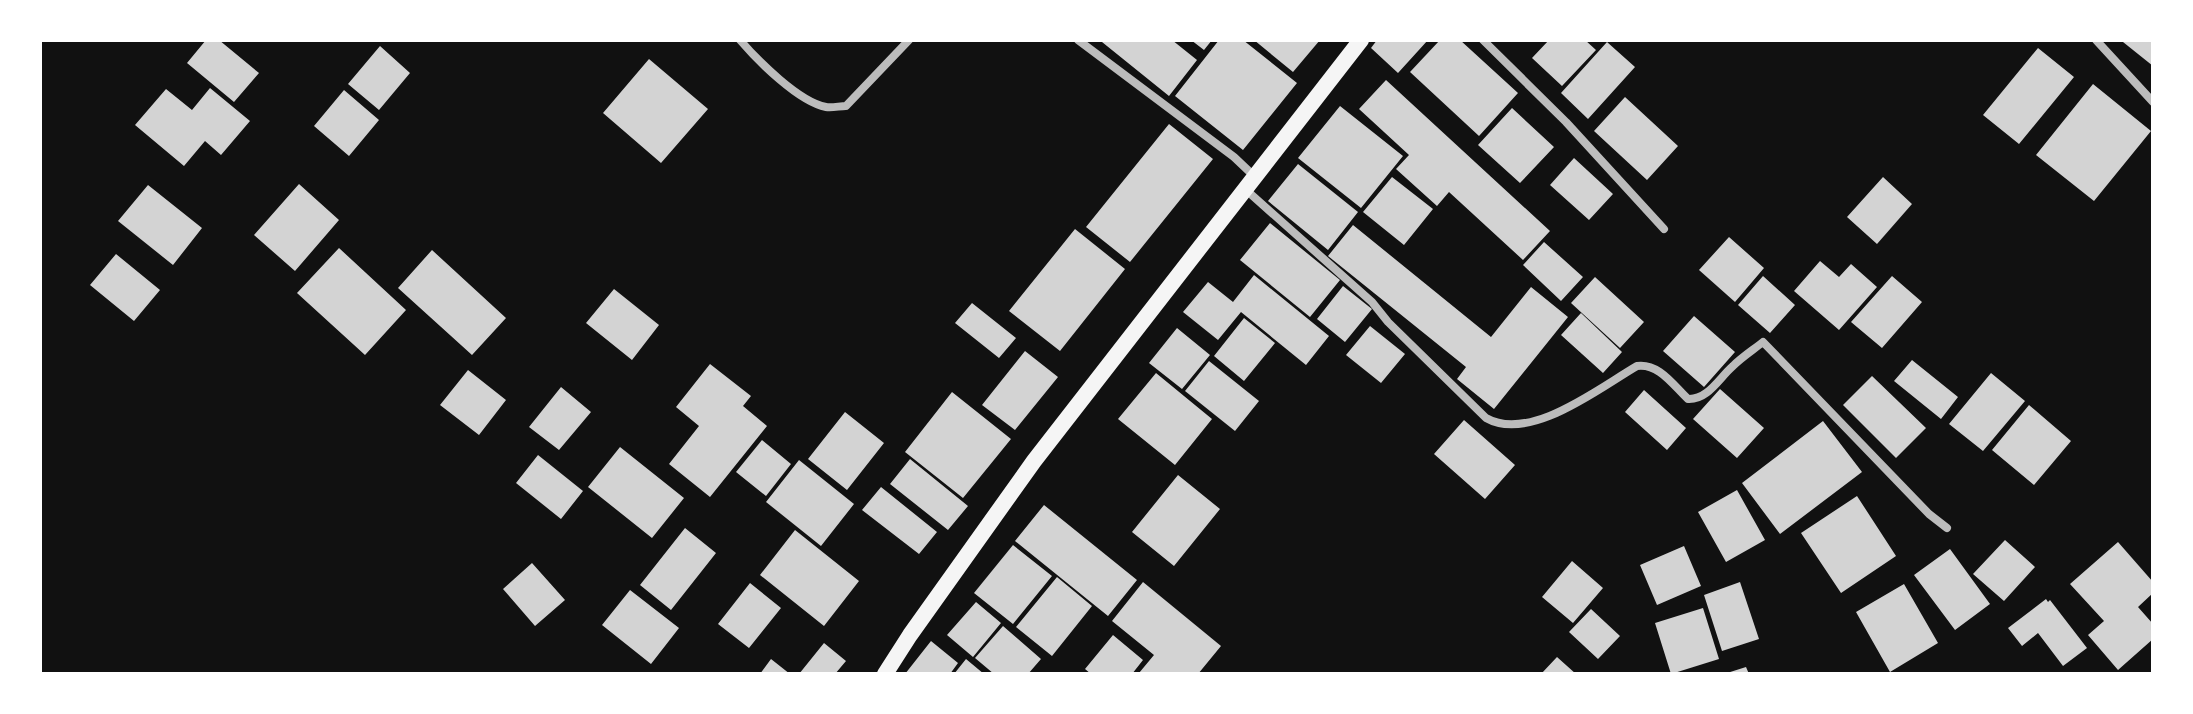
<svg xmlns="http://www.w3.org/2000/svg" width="2193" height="714" viewBox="0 0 2193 714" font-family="Merriweather,serif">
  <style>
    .building { fill: #d3d3d3 }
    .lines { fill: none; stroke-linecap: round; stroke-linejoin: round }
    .minor { stroke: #bcbcbc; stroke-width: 8 }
    .secondary { stroke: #f5f5f5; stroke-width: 16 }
  </style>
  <rect width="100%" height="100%" fill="#111"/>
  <path class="building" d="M 206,40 L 219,40 L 259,73 L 234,102 L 187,63 Z
    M 1104,40 L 1172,40 L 1197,60 L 1169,96 L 1102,42 Z
    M 1191,40 L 1212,40 L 1204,50 Z
    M 1219,40 L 1243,40 L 1297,83 L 1243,150 L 1175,96 Z
    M 1254,40 L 1320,40 L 1293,72 Z
    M 1377,40 L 1428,40 L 1398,73 L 1371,48 Z
    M 1440,40 L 1460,40 L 1518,93 L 1479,136 L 1410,72 Z
    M 1549,40 L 1585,40 L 1596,50 L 1562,86 L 1532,58 Z
    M 2124,40 L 2153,40 L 2153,66 L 2123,42 Z
    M 1607,42 L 1635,67 L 1588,119 L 1561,93 Z
    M 380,46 L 410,73 L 379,110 L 348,84 Z
    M 2038,48 L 2074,77 L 2019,144 L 1983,115 Z
    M 649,59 L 708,109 L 661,163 L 603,113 Z
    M 1386,80 L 1550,231 L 1523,260 L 1449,192 L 1437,206 L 1396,169 L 1409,155 L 1359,109 Z
    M 2093,84 L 2151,131 L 2094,201 L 2036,155 Z
    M 210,88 L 250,121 L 221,155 L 205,141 L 184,166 L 135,125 L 166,89 L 192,110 Z
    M 344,90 L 379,120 L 349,156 L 314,126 Z
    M 1625,97 L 1678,146 L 1647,180 L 1594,131 Z
    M 1340,106 L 1403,156 L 1361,208 L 1298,158 Z
    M 1512,108 L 1554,147 L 1520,183 L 1478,145 Z
    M 1169,124 L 1213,159 L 1130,262 L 1086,227 Z
    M 1574,158 L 1613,194 L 1589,220 L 1550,185 Z
    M 1298,164 L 1358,212 L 1328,250 L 1268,201 Z
    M 1392,177 L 1433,209 L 1404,245 L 1363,212 Z
    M 1883,177 L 1912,204 L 1877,244 L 1847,217 Z
    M 299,184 L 339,220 L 295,271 L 254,235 Z
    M 148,185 L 202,228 L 173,265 L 118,221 Z
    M 1270,223 L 1340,280 L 1310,317 L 1240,260 Z
    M 1353,225 L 1491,337 L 1531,287 L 1568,317 L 1494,409 L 1457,379 L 1466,367 L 1328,256 Z
    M 1075,229 L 1125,269 L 1060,351 L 1009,311 Z
    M 1729,237 L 1764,268 L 1735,302 L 1699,270 Z
    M 1544,242 L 1583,277 L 1561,301 L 1523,265 Z
    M 339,248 L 406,310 L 365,355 L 297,293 Z
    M 432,250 L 506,318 L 472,355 L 398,288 Z
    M 116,254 L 160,290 L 134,321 L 90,285 Z
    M 1820,261 L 1839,277 L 1851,264 L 1877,287 L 1839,330 L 1794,291 Z
    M 1254,275 L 1329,336 L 1306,365 L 1241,312 L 1218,340 L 1183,312 L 1208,282 L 1233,302 Z
    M 1763,276 L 1795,305 L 1770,333 L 1738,305 Z
    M 1892,276 L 1922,302 L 1882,348 L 1851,322 Z
    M 1595,277 L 1644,322 L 1620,348 L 1571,303 Z
    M 1343,286 L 1372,309 L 1345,342 L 1317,319 Z
    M 614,289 L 659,325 L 632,360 L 586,323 Z
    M 972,303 L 1016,338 L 999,358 L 955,323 Z
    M 1581,313 L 1622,352 L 1603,373 L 1561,335 Z
    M 1694,316 L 1735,352 L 1704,387 L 1663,351 Z
    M 1244,318 L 1275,343 L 1244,381 L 1214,356 Z
    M 1370,326 L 1405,354 L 1381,383 L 1346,355 Z
    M 1177,328 L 1210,355 L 1182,389 L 1149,363 Z
    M 1025,351 L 1058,377 L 1015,430 L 982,405 Z
    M 1912,360 L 1958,397 L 1941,419 L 1894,381 Z
    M 1209,361 L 1259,401 L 1235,431 L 1185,391 Z
    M 710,364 L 751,396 L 743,406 L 767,426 L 710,497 L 669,464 L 699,426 L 676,407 Z
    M 468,370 L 506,400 L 479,435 L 440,405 Z
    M 1156,373 L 1212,419 L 1175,465 L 1118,419 Z
    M 1991,373 L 2025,401 L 1983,451 L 1949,424 Z
    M 1872,376 L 1926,428 L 1896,458 L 1843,405 Z
    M 561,387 L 591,412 L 559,450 L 529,427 Z
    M 1720,389 L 1764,428 L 1737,458 L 1693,419 Z
    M 1644,390 L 1686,428 L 1667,450 L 1625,412 Z
    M 952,392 L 1011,439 L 963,498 L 905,452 Z
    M 2029,405 L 2071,441 L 2034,485 L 1992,450 Z
    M 845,412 L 884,443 L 847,490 L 808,459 Z
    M 1464,420 L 1515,465 L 1485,499 L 1434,454 Z
    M 1823,421 L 1862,472 L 1780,534 L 1742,483 Z
    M 762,440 L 791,464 L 766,496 L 736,472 Z
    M 620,447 L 684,498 L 652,538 L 588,487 Z
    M 538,455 L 583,491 L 561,519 L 516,483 Z
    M 910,459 L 968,506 L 948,530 L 890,484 Z
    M 799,460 L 854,504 L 821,546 L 766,502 Z
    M 1178,475 L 1220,509 L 1174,566 L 1132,532 Z
    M 881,487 L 937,532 L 919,554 L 862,510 Z
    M 1737,490 L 1765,540 L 1726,562 L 1698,512 Z
    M 1857,496 L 1896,556 L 1841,593 L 1801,533 Z
    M 1044,505 L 1137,580 L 1108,616 L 1015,541 Z
    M 685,528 L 716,553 L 671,610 L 640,585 Z
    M 795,530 L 859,581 L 824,626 L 760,575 Z
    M 2005,540 L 2035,567 L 2004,601 L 1973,574 Z
    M 2118,542 L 2153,582 L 2153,593 L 2138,607 L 2153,624 L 2153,639 L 2118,670 L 2088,635 L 2104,621 L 2070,584 Z
    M 1013,545 L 1052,576 L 1013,624 L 974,593 Z
    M 1684,546 L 1701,586 L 1657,605 L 1640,565 Z
    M 1950,549 L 1990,604 L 1955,630 L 1914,575 Z
    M 1572,561 L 1603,588 L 1573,623 L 1542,597 Z
    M 532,563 L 565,600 L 535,626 L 503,589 Z
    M 1057,577 L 1092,606 L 1052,656 L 1016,627 Z
    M 1143,582 L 1221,646 L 1198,674 L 1139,673 L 1154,655 L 1112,621 Z
    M 1740,582 L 1759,639 L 1722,651 L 1704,595 Z
    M 750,583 L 781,608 L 749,648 L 718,624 Z
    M 1904,584 L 1938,643 L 1890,672 L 1856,612 Z
    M 630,590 L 679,628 L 651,664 L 602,625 Z
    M 2046,599 L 2048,602 L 2050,600 L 2087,648 L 2063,666 L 2038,633 L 2022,646 L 2008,628 Z
    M 976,602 L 1001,623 L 973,657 L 947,635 Z
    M 1703,608 L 1719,659 L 1671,674 L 1655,623 Z
    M 1591,609 L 1620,636 L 1598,659 L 1569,632 Z
    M 1003,626 L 1041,659 L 1028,674 L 994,674 L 975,658 Z
    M 1113,635 L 1143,660 L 1132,674 L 1091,674 L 1085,669 Z
    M 931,641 L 958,663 L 950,674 L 905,674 Z
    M 824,643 L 846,661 L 835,674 L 799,674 Z
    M 1557,657 L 1576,674 L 1541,674 Z
    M 771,659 L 790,674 L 760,674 Z
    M 966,659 L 984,674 L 954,674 Z
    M 1746,667 L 1749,674 L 1727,674 L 1727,673 Z"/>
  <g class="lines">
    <path class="minor" d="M 740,40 C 758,61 799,102 826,107 C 832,108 840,106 846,106 L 909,40
      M 1078,40 L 1234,157 L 1254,176
      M 1483,40 L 1566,122 L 1664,229
      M 2096,40 L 2153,102
      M 1245,189 L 1372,302 L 1388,322 L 1486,418 C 1530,443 1599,388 1637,366 C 1659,363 1673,385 1688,399 C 1708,400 1719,378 1733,366 C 1742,357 1753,350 1763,342 L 1929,514 L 1947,528"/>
    <path class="secondary" d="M 885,674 L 910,635 L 1034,461 L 1361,40"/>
  </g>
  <rect width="2193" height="714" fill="none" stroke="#ffffff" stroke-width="84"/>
</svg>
